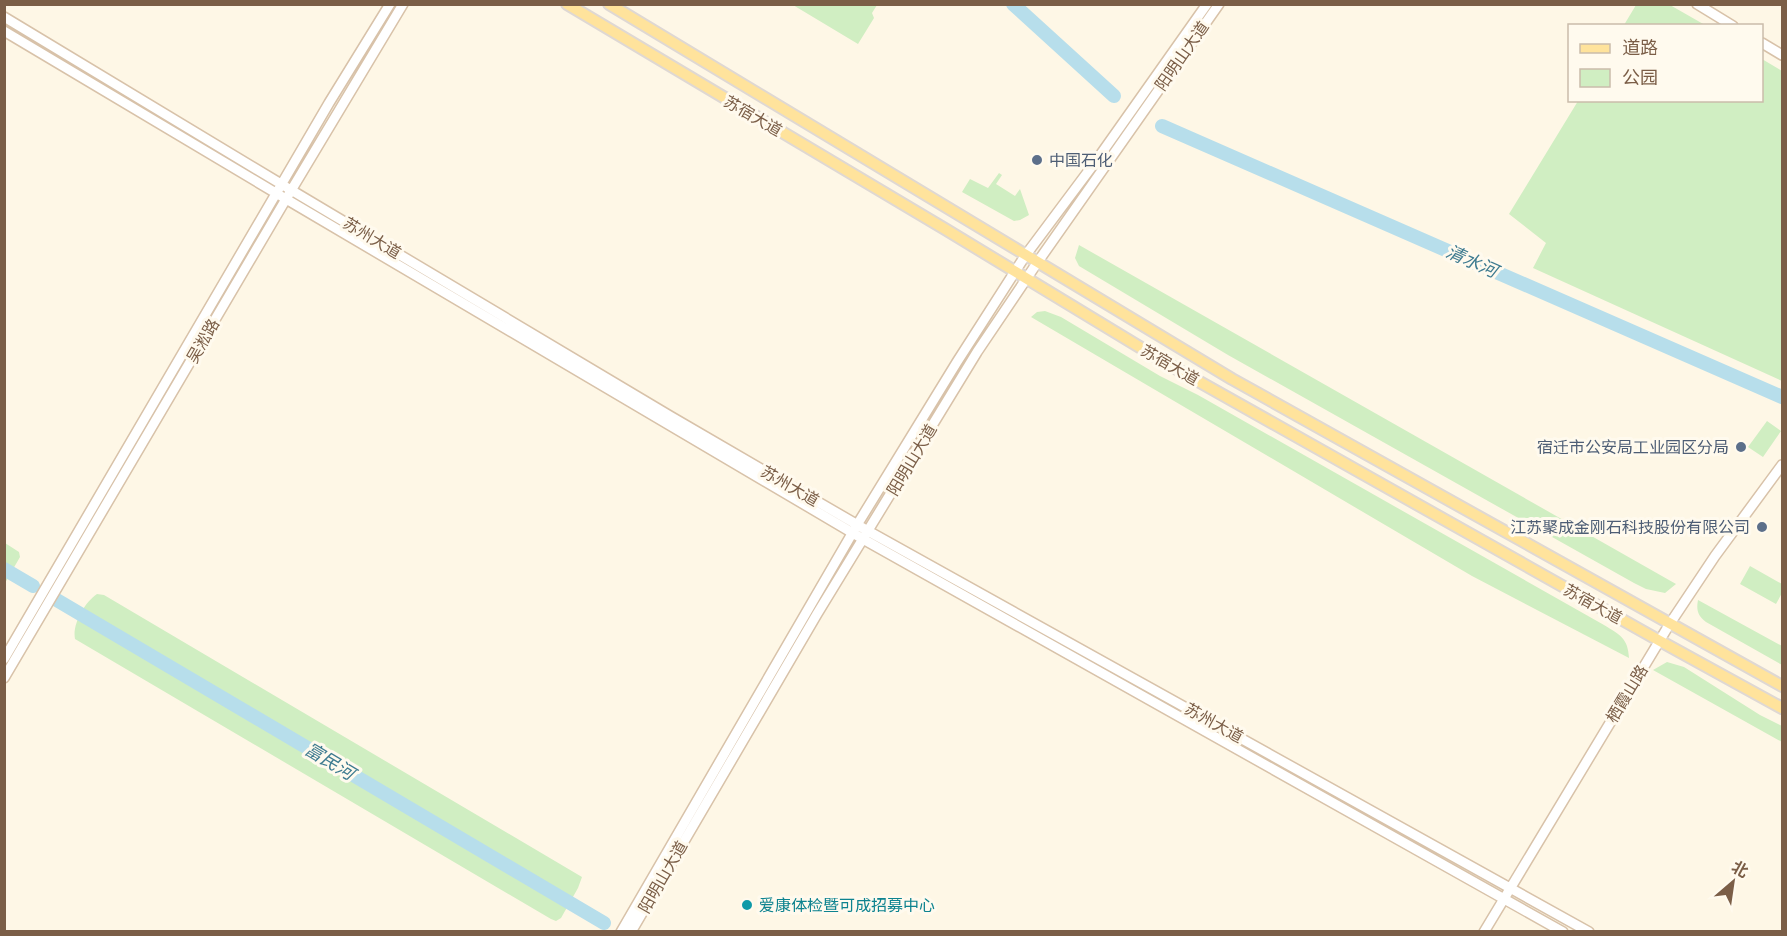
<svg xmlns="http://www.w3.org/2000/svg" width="1787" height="936" viewBox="0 0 1787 936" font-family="'Roboto Condensed','Noto Sans SC',sans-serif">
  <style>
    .green { fill: #d0eec2 }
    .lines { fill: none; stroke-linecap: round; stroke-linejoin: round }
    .river { stroke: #b7deeb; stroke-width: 14 }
    .secondary-casing { stroke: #d8c2a9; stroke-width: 12 }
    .primary-casing { stroke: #dfd8d3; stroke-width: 14 }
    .secondary { stroke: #fff; stroke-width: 9 }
    .primary { stroke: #ffe39c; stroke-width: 10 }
    .service-dot { fill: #5c6f8a; stroke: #fffaee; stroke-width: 2 }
    .culture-dot { fill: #0f9aa8; stroke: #fffaee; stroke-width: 2 }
    .labels { text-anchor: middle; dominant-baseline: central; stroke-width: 6; stroke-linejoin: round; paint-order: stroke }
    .street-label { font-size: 16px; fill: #7b5e47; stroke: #fffaee }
    .service-label { font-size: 16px; fill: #4e5e75; stroke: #fffaee; text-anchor: end }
    .culture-label { font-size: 16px; fill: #0d838f; stroke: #fffaee; text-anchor: start }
    .water-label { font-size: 18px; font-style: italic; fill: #3e7b90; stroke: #fffaee }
  </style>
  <rect width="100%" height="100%" fill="#fef7e6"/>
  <path class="green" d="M 793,5 L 877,5 L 872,13 L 874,18 L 858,44 Z
    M 1636,5 L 1670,5 L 1705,25 L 1624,25 Z
    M 1762,59 L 1782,71 L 1782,381 L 1533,268 L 1546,243 L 1509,214 L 1578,101 L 1762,100 Z
    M 999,173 L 1002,175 L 996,184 L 1015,196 L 1020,189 L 1029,215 L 1020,220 L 1014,221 L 962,192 L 970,179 L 988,188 Z
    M 1079,245 L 1676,584 L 1665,593 L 1646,589 L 1634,583 L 1228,355 L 1079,266 L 1075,258 Z
    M 1045,311 L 1061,317 L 1160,376 L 1198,395 L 1604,625 C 1620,635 1628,638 1629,658 L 1472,576 L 1031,317 L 1037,312 Z
    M 1767,421 L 1781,431 L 1763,457 L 1748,447 Z
    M 5,543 L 19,552 L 20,557 L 5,583 Z
    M 1750,566 L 1782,584 L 1782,593 L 1776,604 L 1740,584 Z
    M 97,594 L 104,595 L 582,877 L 578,888 L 561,918 L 556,921 L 551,919 L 75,639 C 72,624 85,602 97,594 Z
    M 1698,600 L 1782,646 L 1782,665 L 1706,622 C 1698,616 1696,610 1698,600 Z
    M 1667,662 L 1684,667 L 1760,715 L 1782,726 L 1782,742 L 1653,670 Z"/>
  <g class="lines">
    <path class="river" d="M 1013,4 L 1114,96
      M 1162,126 L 1782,397
      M 4,569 L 33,586
      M 55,599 L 604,923"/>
    <defs>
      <path id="secondary" d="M 1697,4 L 1733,26
        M 4,17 L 291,190 L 670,416 L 868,531 L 1589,932
        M 4,31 L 286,199 L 863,539 L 1563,932
        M 1762,43 L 1782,55
        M 4,659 L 329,103 L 390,4
        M 4,678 L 286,199 L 403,4
        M 621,932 L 857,525 L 957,362 L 1025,256 L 1096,161 L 1207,4
        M 631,932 L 817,614 L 977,352 L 1037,263 L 1219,4
        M 1484,932 L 1669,625 L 1715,556 L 1782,465"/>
      <path id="primary" d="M 567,4 L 945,229 L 1166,363 L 1660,641 L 1782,708
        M 609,4 L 1232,379 L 1782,686"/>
    </defs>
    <use href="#secondary" class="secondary-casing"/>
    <use href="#primary" class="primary-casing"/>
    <use href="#secondary" class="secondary"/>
    <use href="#primary" class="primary"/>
  </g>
  <g class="service-dot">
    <circle cx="1037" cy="160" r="6"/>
    <circle cx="1741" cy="447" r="6"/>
    <circle cx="1762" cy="527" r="6"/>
  </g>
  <circle class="culture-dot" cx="747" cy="905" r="6"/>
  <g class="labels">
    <g class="street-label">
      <text transform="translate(1182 56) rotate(-55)">阳明山大道</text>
      <text transform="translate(753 116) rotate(30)">苏宿大道</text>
      <text transform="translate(372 238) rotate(31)">苏州大道</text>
      <text transform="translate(203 341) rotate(-60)">吴淞路</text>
      <text transform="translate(1170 365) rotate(30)">苏宿大道</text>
      <text transform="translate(912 460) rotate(-59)">阳明山大道</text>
      <text transform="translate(790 486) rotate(30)">苏州大道</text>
      <text transform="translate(1593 604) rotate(29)">苏宿大道</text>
      <text transform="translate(1627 694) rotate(-59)">栖霞山路</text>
      <text transform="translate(1214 723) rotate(29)">苏州大道</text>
      <text transform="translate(663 877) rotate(-60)">阳明山大道</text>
    </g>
    <g class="service-label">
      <text x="1049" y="160" text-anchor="start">中国石化</text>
      <text x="1729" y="447">宿迁市公安局工业园区分局</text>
      <text x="1750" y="527">江苏聚成金刚石科技股份有限公司</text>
    </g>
    <g class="culture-label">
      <text x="759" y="905">爱康体检暨可成招募中心</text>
    </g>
    <g class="water-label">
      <text transform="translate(1472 261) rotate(24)">清水河</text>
      <text transform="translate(330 761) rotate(31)">富民河</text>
    </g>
  </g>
  <rect width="1787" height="936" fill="none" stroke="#7b5e47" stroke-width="12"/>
  <rect x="1568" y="24" width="195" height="78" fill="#fffaee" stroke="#cabcab" stroke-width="1.5"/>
  <rect x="1580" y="44" width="30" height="9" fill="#ffe39c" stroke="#cabcab" stroke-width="1.5"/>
  <text x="1622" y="54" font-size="18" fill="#7b5e47">道路</text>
  <rect x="1580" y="69" width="30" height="18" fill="#d0eec2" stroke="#cabcab" stroke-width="1.5"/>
  <text x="1622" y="84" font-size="18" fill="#7b5e47">公园</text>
  <g transform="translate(1733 882) rotate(29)" stroke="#fffaee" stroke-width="4.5" paint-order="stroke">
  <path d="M0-4.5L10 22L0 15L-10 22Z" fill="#7b5e47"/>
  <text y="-9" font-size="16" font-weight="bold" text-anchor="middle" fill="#7b5e47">北</text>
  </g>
</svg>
